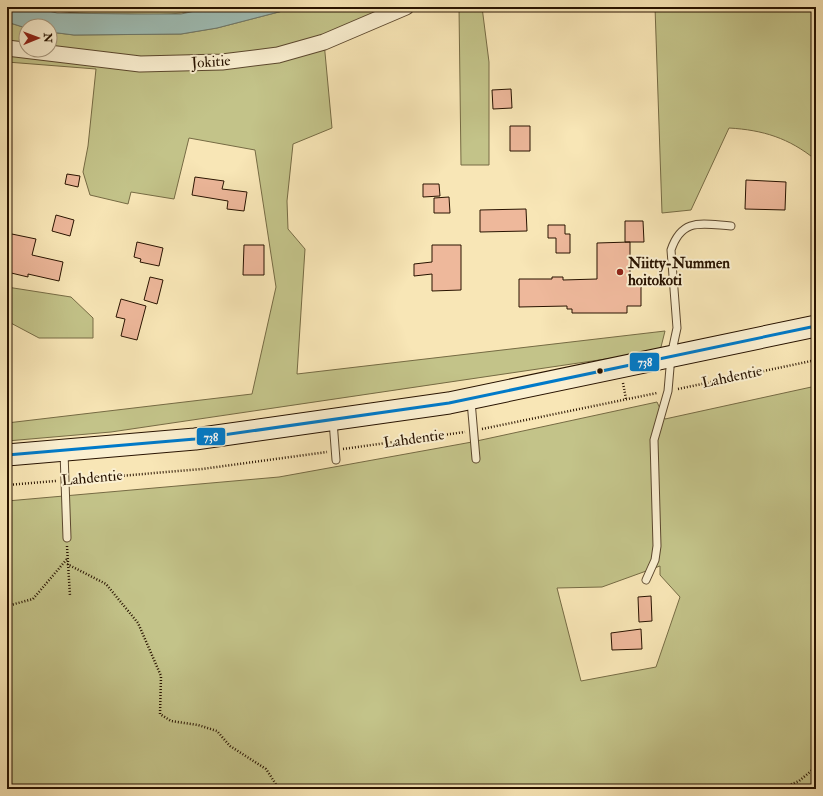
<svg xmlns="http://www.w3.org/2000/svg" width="823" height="796" viewBox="0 0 823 796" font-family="'IM FELL Double Pica',serif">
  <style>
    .green { fill: #c3c389; stroke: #766b44; fill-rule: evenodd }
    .water { fill: #9fbeb6; stroke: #6f7a6d }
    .building { fill: #eeb89b; stroke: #281300 }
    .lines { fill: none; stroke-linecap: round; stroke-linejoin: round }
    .lane-casing { stroke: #5c482e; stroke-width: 9 }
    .street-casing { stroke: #5c482e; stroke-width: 17 }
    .secondary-casing { stroke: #281300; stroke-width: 23 }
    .path { stroke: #281300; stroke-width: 2.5; stroke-dasharray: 1 2; stroke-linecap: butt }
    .lane { stroke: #faefd0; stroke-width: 7 }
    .street { stroke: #faefd0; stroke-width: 15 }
    .secondary { stroke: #faefd0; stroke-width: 21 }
    .bus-1-casing { stroke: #faefd0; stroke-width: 6 }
    .bus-1 { stroke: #007ac9; stroke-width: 3 }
    .poi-dot { fill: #8f2418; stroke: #faefd0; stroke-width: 1.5 }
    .bus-dot { fill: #281300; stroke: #faefd0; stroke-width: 1.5 }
    .labels { text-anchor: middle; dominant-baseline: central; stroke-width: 4; stroke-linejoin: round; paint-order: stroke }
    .street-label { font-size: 15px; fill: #281300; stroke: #faefd0 }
    .poi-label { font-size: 15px; font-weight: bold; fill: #281300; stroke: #faefd0; text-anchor: start }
    .line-badge { stroke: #faefd0; stroke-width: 1.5 }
    .badge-label { font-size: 11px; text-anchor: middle; font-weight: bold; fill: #fff }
  </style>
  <rect width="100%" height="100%" fill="#f8e6b6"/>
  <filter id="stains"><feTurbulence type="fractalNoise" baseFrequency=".005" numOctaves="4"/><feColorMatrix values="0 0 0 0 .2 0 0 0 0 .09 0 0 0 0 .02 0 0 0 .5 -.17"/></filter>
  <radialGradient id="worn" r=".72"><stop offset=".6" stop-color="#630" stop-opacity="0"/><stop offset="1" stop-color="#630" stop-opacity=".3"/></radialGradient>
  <path class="green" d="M 32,7 L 214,7 C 185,15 157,15 128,14 C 95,14 64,14 32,7 Z
    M 298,7 L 406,7 L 324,42 L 332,128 L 293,144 L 287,201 L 288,229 L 305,249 L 297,374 L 665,331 L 660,351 L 111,432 L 7,441 L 7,423 L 252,394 L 276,287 L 255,150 L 189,138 L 174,199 L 131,192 L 128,204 L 90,195 L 83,172 L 88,146 L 96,69 L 7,62 L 7,22 L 26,28 L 26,50 L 50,50 L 50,32 L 74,35 L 181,34 L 217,28 Z
    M 459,7 L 482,7 L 489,62 L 489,165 L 461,165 Z
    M 655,7 L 816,7 L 816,160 C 789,138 763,130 729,128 L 691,210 L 662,213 Z
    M 7,287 L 71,297 L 93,318 L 93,338 L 39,338 L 7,321 Z
    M 816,386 L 816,789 L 7,789 L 7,501 L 279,477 L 472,442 L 657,402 L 665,419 ZM 660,566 L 660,575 L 680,597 L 656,667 L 581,681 L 557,588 L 602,587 Z"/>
  <path class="water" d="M 7,7 L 32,7 L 57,13 L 130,14 L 181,14 L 214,7 L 298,7 L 217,28 L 181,34 L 74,35 L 50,32 L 50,26 L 26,26 L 26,28 L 7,22 Z"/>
  <path class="building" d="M 511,89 L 512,108 L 493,109 L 492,90 Z
    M 510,126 L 530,126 L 530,151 L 510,151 Z
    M 67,174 L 80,176 L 78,187 L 65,184 Z
    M 195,177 L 224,181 L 222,189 L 247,192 L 244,211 L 227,209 L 228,201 L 192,195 Z
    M 746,180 L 786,182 L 785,210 L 745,209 Z
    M 423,184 L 439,184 L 440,196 L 423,197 Z
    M 449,197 L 450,213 L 434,213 L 434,198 Z
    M 526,209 L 527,231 L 480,232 L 480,210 Z
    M 56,215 L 74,220 L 70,236 L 52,231 Z
    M 625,221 L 643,221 L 644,242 L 625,242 Z
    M 548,225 L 565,225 L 565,234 L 570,234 L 570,253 L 556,253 L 556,238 L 548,238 Z
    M 7,233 L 36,239 L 32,255 L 63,262 L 59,281 L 28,274 L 28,277 L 7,272 Z
    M 137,242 L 163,248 L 159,266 L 140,262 L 141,259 L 134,257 Z
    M 630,242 L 630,279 L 641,279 L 641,306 L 627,306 L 627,313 L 572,313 L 572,309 L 567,309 L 567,306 L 519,307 L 519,279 L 552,279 L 552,277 L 563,277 L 563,280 L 597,279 L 597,243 Z
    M 244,245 L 264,245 L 264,275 L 243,275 Z
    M 432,245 L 461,245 L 461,290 L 432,291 L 432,274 L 414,276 L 414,264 L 432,262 Z
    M 150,277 L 163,280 L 157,304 L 144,300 Z
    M 121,299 L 146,306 L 137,340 L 121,336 L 125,319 L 116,317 Z
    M 651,596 L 652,621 L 639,622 L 638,597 Z
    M 641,629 L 642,649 L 612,650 L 611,633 Z"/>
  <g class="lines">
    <defs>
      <path id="lane" d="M 471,401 L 476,459
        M 333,421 L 336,460
        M 64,452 L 67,538
        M 646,580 L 655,560 L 657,546 L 654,440 L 668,391 L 671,356 L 677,328 L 671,250 C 682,217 702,224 731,226"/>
      <path id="street" d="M 7,48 L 140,64 L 222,62 L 278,55 L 324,42 L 406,7"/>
      <path id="secondary" d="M 7,455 L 195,439 L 449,403 L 816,326"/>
    </defs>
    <use href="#lane" class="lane-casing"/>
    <use href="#street" class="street-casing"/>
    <use href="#secondary" class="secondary-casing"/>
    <path class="path" d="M 623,383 L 626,399
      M 678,389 L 816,360
      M 482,429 L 657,393
      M 343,449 L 465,432
      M 73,480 L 202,469 L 327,452
      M 7,485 L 56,481
      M 67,546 L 70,596
      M 67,564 L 106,584 L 138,623 L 161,676 L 160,714 L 171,721 L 198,725 L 217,731 L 230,746 L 266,769 L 279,789
      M 7,606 L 33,599 L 67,559
      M 780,789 L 799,781 L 816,767"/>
    <use href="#lane" class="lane"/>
    <use href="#street" class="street"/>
    <use href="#secondary" class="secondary"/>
    <defs>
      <path id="bus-1" d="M 7,455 L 195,439 L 449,403 L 816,326"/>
    </defs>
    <use href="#bus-1" class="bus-1-casing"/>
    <use href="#bus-1" class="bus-1"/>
  </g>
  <circle class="poi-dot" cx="620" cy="272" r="4"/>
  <circle class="bus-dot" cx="600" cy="371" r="3.5"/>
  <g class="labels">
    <g class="street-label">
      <text transform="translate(211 62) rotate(-4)">Jokitie</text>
      <text transform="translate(732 377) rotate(-12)">Lahdentie</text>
      <text transform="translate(414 439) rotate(-8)">Lahdentie</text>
      <text transform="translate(92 478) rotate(-5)">Lahdentie</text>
    </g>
    <g class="poi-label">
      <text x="628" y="263">Niitty-Nummen<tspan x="628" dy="17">hoitokoti</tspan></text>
    </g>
  </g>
  <g class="line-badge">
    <rect x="629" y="352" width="31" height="20" rx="4" fill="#007ac9"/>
    <rect x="196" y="427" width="30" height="19" rx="4" fill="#007ac9"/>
  </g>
  <g class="badge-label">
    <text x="645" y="366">738</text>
    <text x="211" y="441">738</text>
  </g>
  <rect width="823" height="796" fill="none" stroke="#f8e6b6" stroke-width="24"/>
  <rect x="8" y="8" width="807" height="780" fill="none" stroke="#281300" stroke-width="2"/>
  <rect x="12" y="12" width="799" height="772" fill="none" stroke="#281300"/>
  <g transform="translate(38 38) rotate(89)"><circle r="19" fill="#faefd0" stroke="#a6977d"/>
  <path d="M0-3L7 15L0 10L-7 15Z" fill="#8f2418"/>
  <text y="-6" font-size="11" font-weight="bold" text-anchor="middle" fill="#281300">N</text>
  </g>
  <rect width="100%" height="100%" filter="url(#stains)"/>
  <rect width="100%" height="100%" fill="url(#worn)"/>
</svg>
